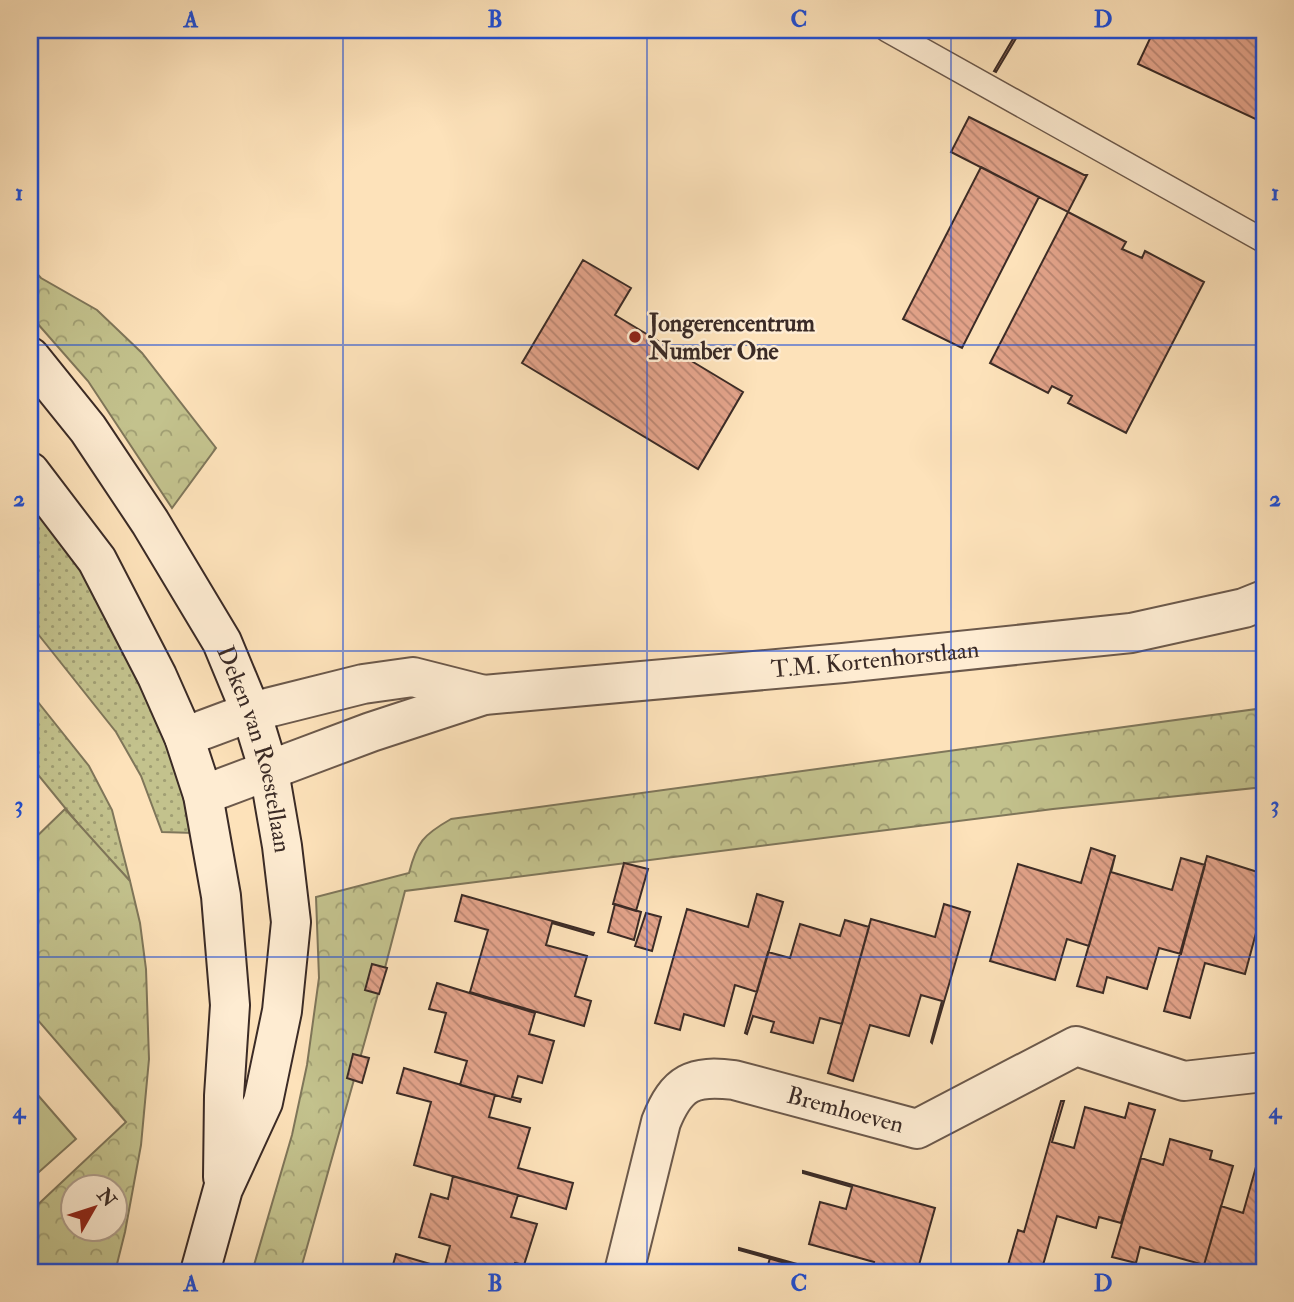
<svg xmlns="http://www.w3.org/2000/svg" width="1294" height="1302" viewBox="0 0 1294 1302" font-family="'IM FELL Double Pica',serif">
  <style>
    .green { fill: url(#green-dots); stroke: #7f765a; stroke-width: 2 }
    .forest { fill: url(#forest-crowns); stroke: #7f765a; stroke-width: 2; fill-rule: evenodd }
    .pitch { fill: #c3c28d; stroke: #7f765a; stroke-width: 2 }
    .building { fill: url(#building-back-hatch); stroke: #3b2b26; stroke-width: 2 }
    .lines { fill: none; stroke-linecap: round; stroke-linejoin: round }
    .service-casing { stroke: #6c594b; stroke-width: 26 }
    .minor-casing { stroke: #6c594b; stroke-width: 42 }
    .tertiary-casing { stroke: #6c594b; stroke-width: 42 }
    .secondary-casing { stroke: #3b2b26; stroke-width: 42 }
    .service { stroke: #feecd2; stroke-width: 23 }
    .minor { stroke: #feecd2; stroke-width: 38 }
    .tertiary { stroke: #feecd2; stroke-width: 38 }
    .secondary { stroke: #feecd2; stroke-width: 38 }
    .grid { fill: none; stroke: #1d4ed8; stroke-width: 2; stroke-opacity: 0.55 }
    .poi-dot { fill: #8f2418; stroke: #feecd2; stroke-width: 2.5 }
    .labels { text-anchor: middle; dominant-baseline: central; stroke-width: 5; stroke-linejoin: round; paint-order: stroke }
    .poi-label { font-size: 24px; font-weight: bold; fill: #3b2b26; stroke: #feecd2; text-anchor: start }
    .street-label { font-size: 24px; fill: #3b2b26; stroke: #feecd2 }
    .neatline { fill: none; stroke: #1d4ed8; stroke-width: 2.5 }
    .grid-label { font-size: 23px; text-anchor: middle; font-weight: bold; fill: #1d4ed8 }
  </style>
  <defs>
    <pattern id="green-dots" width="8" height="8" patternUnits="userSpaceOnUse" patternTransform="scale(1.75)"><rect width="8" height="8" fill="#c3c28d"/><path d="M2 2h.1M6 6h.1" fill="none" stroke="#a09e73" stroke-width="1.8" stroke-linecap="round"/></pattern>
    <pattern id="forest-crowns" width="20" height="18" patternUnits="userSpaceOnUse" patternTransform="scale(1.75)"><rect width="20" height="18" fill="#c3c28d"/><path d="M2 6a3 3 0 1 1 6 0M12 15a3 3 0 1 1 6 0" fill="none" stroke="#a09e73"/></pattern>
    <pattern id="building-back-hatch" width="6" height="6" patternUnits="userSpaceOnUse" patternTransform="scale(1.75)"><rect width="6" height="6" fill="#e3a38a"/><path d="M-1 5l2 2M0 0l6 6M5-1l2 2" fill="none" stroke="#b98571"/></pattern>
  </defs>
  <rect width="100%" height="100%" fill="#fde2ba"/>
  <filter id="stains"><feTurbulence type="fractalNoise" baseFrequency=".00286" numOctaves="4"/><feColorMatrix values="0 0 0 0 .2 0 0 0 0 .09 0 0 0 0 .02 0 0 0 .5 -.17"/></filter>
  <radialGradient id="worn" r=".72"><stop offset=".6" stop-color="#630" stop-opacity="0"/><stop offset="1" stop-color="#630" stop-opacity=".3"/></radialGradient>
  <path class="green" d="M 30,497 L 86,571 L 141,670 L 181,776 L 194,833 L 162,832 L 141,776 L 116,732 L 30,624 Z
    M 30,692 L 89,766 L 112,810 L 130,881 L 88,836 L 30,765 Z"/>
  <path class="forest" d="M 30,266 L 41,278 L 97,310 L 142,353 L 216,448 L 172,508 L 88,381 L 30,315 Z
    M 1264,708 L 1264,787 L 1053,809 L 405,891 L 380,987 L 300,1272 L 252,1272 L 292,1135 L 307,1065 L 319,978 L 316,897 L 409,873 C 417,842 423,835 451,819 Z
    M 65,809 L 130,881 L 140,923 L 146,969 L 149,1059 L 141,1145 L 125,1232 L 115,1272 L 30,1272 L 30,1212 L 126,1122 L 30,1011 L 30,843 ZM 116,1186 L 116,1228 L 74,1228 L 74,1186 Z"/>
  <path class="pitch" d="M 30,1086 L 76,1139 L 30,1180 Z"/>
  <path class="building" d="M 1002,30 L 1021,30 L 996,72 L 994,71 L 1014,37 Z
    M 1154,30 L 1264,30 L 1264,123 L 1138,64 Z
    M 969,117 L 1084,175 L 1087,175 L 1068,212 L 951,152 Z
    M 981,167 L 1039,197 L 962,348 L 903,319 Z
    M 1068,212 L 1126,242 L 1122,249 L 1142,258 L 1145,251 L 1204,282 L 1126,433 L 1068,403 L 1072,396 L 1052,386 L 1048,393 L 990,363 Z
    M 583,260 L 631,288 L 615,315 L 743,392 L 698,469 L 522,363 Z
    M 1091,848 L 1115,856 L 1089,946 L 1067,939 L 1055,980 L 990,961 L 1018,864 L 1081,883 Z
    M 1115,856 L 1111,872 L 1172,890 L 1181,858 L 1205,865 L 1181,954 L 1159,948 L 1147,989 L 1107,977 L 1103,993 L 1077,986 Z
    M 1207,856 L 1264,874 L 1264,935 L 1256,933 L 1245,974 L 1205,963 L 1190,1018 L 1164,1011 Z
    M 624,863 L 648,869 L 636,911 L 613,904 Z
    M 757,894 L 783,902 L 757,992 L 735,985 L 724,1026 L 684,1014 L 680,1030 L 655,1023 L 687,909 L 748,927 Z
    M 462,895 L 594,933 L 593,935 L 552,923 L 546,945 L 587,956 L 575,996 L 591,1001 L 584,1026 L 470,992 L 488,930 L 455,921 Z
    M 615,904 L 641,912 L 634,940 L 608,932 Z
    M 944,904 L 970,912 L 932,1043 L 931,1042 L 942,1001 L 921,995 L 909,1036 L 870,1025 L 853,1081 L 828,1073 L 871,919 L 935,937 Z
    M 646,913 L 661,917 L 652,951 L 635,946 Z
    M 845,920 L 869,927 L 842,1024 L 820,1018 L 813,1043 L 771,1032 L 774,1022 L 753,1016 L 747,1034 L 745,1033 L 768,952 L 790,958 L 800,924 L 840,936 Z
    M 372,964 L 387,968 L 379,994 L 365,990 Z
    M 437,983 L 535,1013 L 529,1034 L 554,1041 L 542,1083 L 518,1076 L 512,1097 L 521,1099 L 520,1102 L 460,1085 L 467,1061 L 435,1052 L 446,1013 L 429,1009 Z
    M 353,1054 L 369,1058 L 362,1083 L 347,1078 Z
    M 404,1068 L 495,1095 L 489,1117 L 530,1128 L 518,1168 L 573,1183 L 566,1209 L 414,1165 L 431,1102 L 397,1093 Z
    M 1061,1101 L 1064,1101 L 1052,1142 L 1074,1148 L 1085,1107 L 1125,1118 L 1129,1103 L 1155,1110 L 1121,1223 L 1099,1217 L 1096,1228 L 1057,1216 L 1041,1272 L 1006,1272 L 1018,1230 L 1024,1232 Z
    M 1170,1139 L 1212,1151 L 1210,1159 L 1233,1166 L 1204,1265 L 1140,1247 L 1136,1263 L 1112,1257 L 1141,1158 L 1163,1165 Z
    M 1263,1142 L 1264,1272 L 1202,1272 L 1221,1206 L 1243,1213 Z
    M 803,1171 L 935,1208 L 917,1272 L 871,1272 L 874,1262 L 809,1244 L 820,1202 L 846,1209 L 852,1187 L 803,1173 Z
    M 453,1176 L 518,1195 L 511,1217 L 537,1224 L 524,1265 L 515,1263 L 512,1272 L 460,1272 L 444,1268 L 450,1246 L 419,1237 L 431,1194 L 448,1199 Z
    M 739,1248 L 826,1272 L 817,1272 L 739,1250 Z
    M 396,1254 L 444,1268 L 460,1272 L 391,1272 Z
    M 770,1258 L 817,1272 L 766,1272 Z"/>
  <g class="lines">
    <defs>
      <path id="service" d="M 887,30 L 1264,241"/>
      <g id="minor">
        <path id="s1" d="M 624,1272 L 661,1122 C 677,1082 693,1075 734,1080 L 917,1129 L 1076,1046 L 1184,1081 L 1264,1072"/>
      </g>
      <g id="tertiary">
        <path d="M 184,737 L 251,712 L 363,684 L 413,677 L 484,695"/>
        <path id="s2" d="M 203,795 L 371,732 L 484,695 L 843,663 L 1131,633 L 1244,608 L 1264,600"/>
      </g>
      <g id="secondary">
        <path id="s3" d="M 30,357 L 88,429 L 150,522 L 222,642 L 251,712 L 269,771 L 282,846 L 291,922 L 282,1011 L 263,1102 L 223,1189 L 200,1272"/>
        <path d="M 30,472 L 97,560 L 157,676 L 184,737 L 203,795 L 221,896 L 230,1005 L 224,1096 L 223,1177"/>
      </g>
    </defs>
    <use href="#service" class="service-casing"/>
    <use href="#minor" class="minor-casing"/>
    <use href="#tertiary" class="tertiary-casing"/>
    <use href="#secondary" class="secondary-casing"/>
    <use href="#service" class="service"/>
    <use href="#minor" class="minor"/>
    <use href="#tertiary" class="tertiary"/>
    <use href="#secondary" class="secondary"/>
  </g>
  <path class="grid" d="M 343,30 L 343,1272M 647,30 L 647,1272M 951,30 L 951,1272M 30,345 L 1264,345M 30,651 L 1264,651M 30,957 L 1264,957"/>
  <circle class="poi-dot" cx="635" cy="337" r="7"/>
  <g class="labels">
    <g class="poi-label">
      <text x="649" y="323">Jongerencentrum<tspan x="649" dy="28">Number One</tspan></text>
    </g>
    <g class="street-label">
      <text stroke="none"><textPath href="#s2" startOffset="691">T.M. Kortenhorstlaan</textPath></text>
      <text stroke="none"><textPath href="#s3" startOffset="457">Deken van Roestellaan</textPath></text>
      <text stroke="none"><textPath href="#s1" startOffset="364">Bremhoeven</textPath></text>
    </g>
  </g>
  <rect width="1294" height="1302" fill="none" stroke="#fde2ba" stroke-width="77"/>
  <g transform="translate(94 1208) rotate(51)"><circle r="33" fill="#feecd2" stroke="#b09f8d" stroke-width="2"/>
  <path d="M0-5L12 26L0 18L-12 26Z" fill="#8f2418"/>
  <text y="-10" font-size="19" font-weight="bold" text-anchor="middle" fill="#3b2b26">N</text>
  </g>
  <rect x="38" y="38" width="1218" height="1226" class="neatline"/>
  <g class="grid-label">
    <text x="191" y="27">A</text>
    <text x="495" y="27">B</text>
    <text x="799" y="27">C</text>
    <text x="1103" y="27">D</text>
    <text x="19" y="200">1</text>
    <text x="1275" y="200">1</text>
    <text x="19" y="506">2</text>
    <text x="1275" y="506">2</text>
    <text x="19" y="812">3</text>
    <text x="1275" y="812">3</text>
    <text x="19" y="1118">4</text>
    <text x="1275" y="1118">4</text>
    <text x="191" y="1291">A</text>
    <text x="495" y="1291">B</text>
    <text x="799" y="1291">C</text>
    <text x="1103" y="1291">D</text>
  </g>
  <rect width="100%" height="100%" filter="url(#stains)"/>
  <rect width="100%" height="100%" fill="url(#worn)"/>
</svg>
